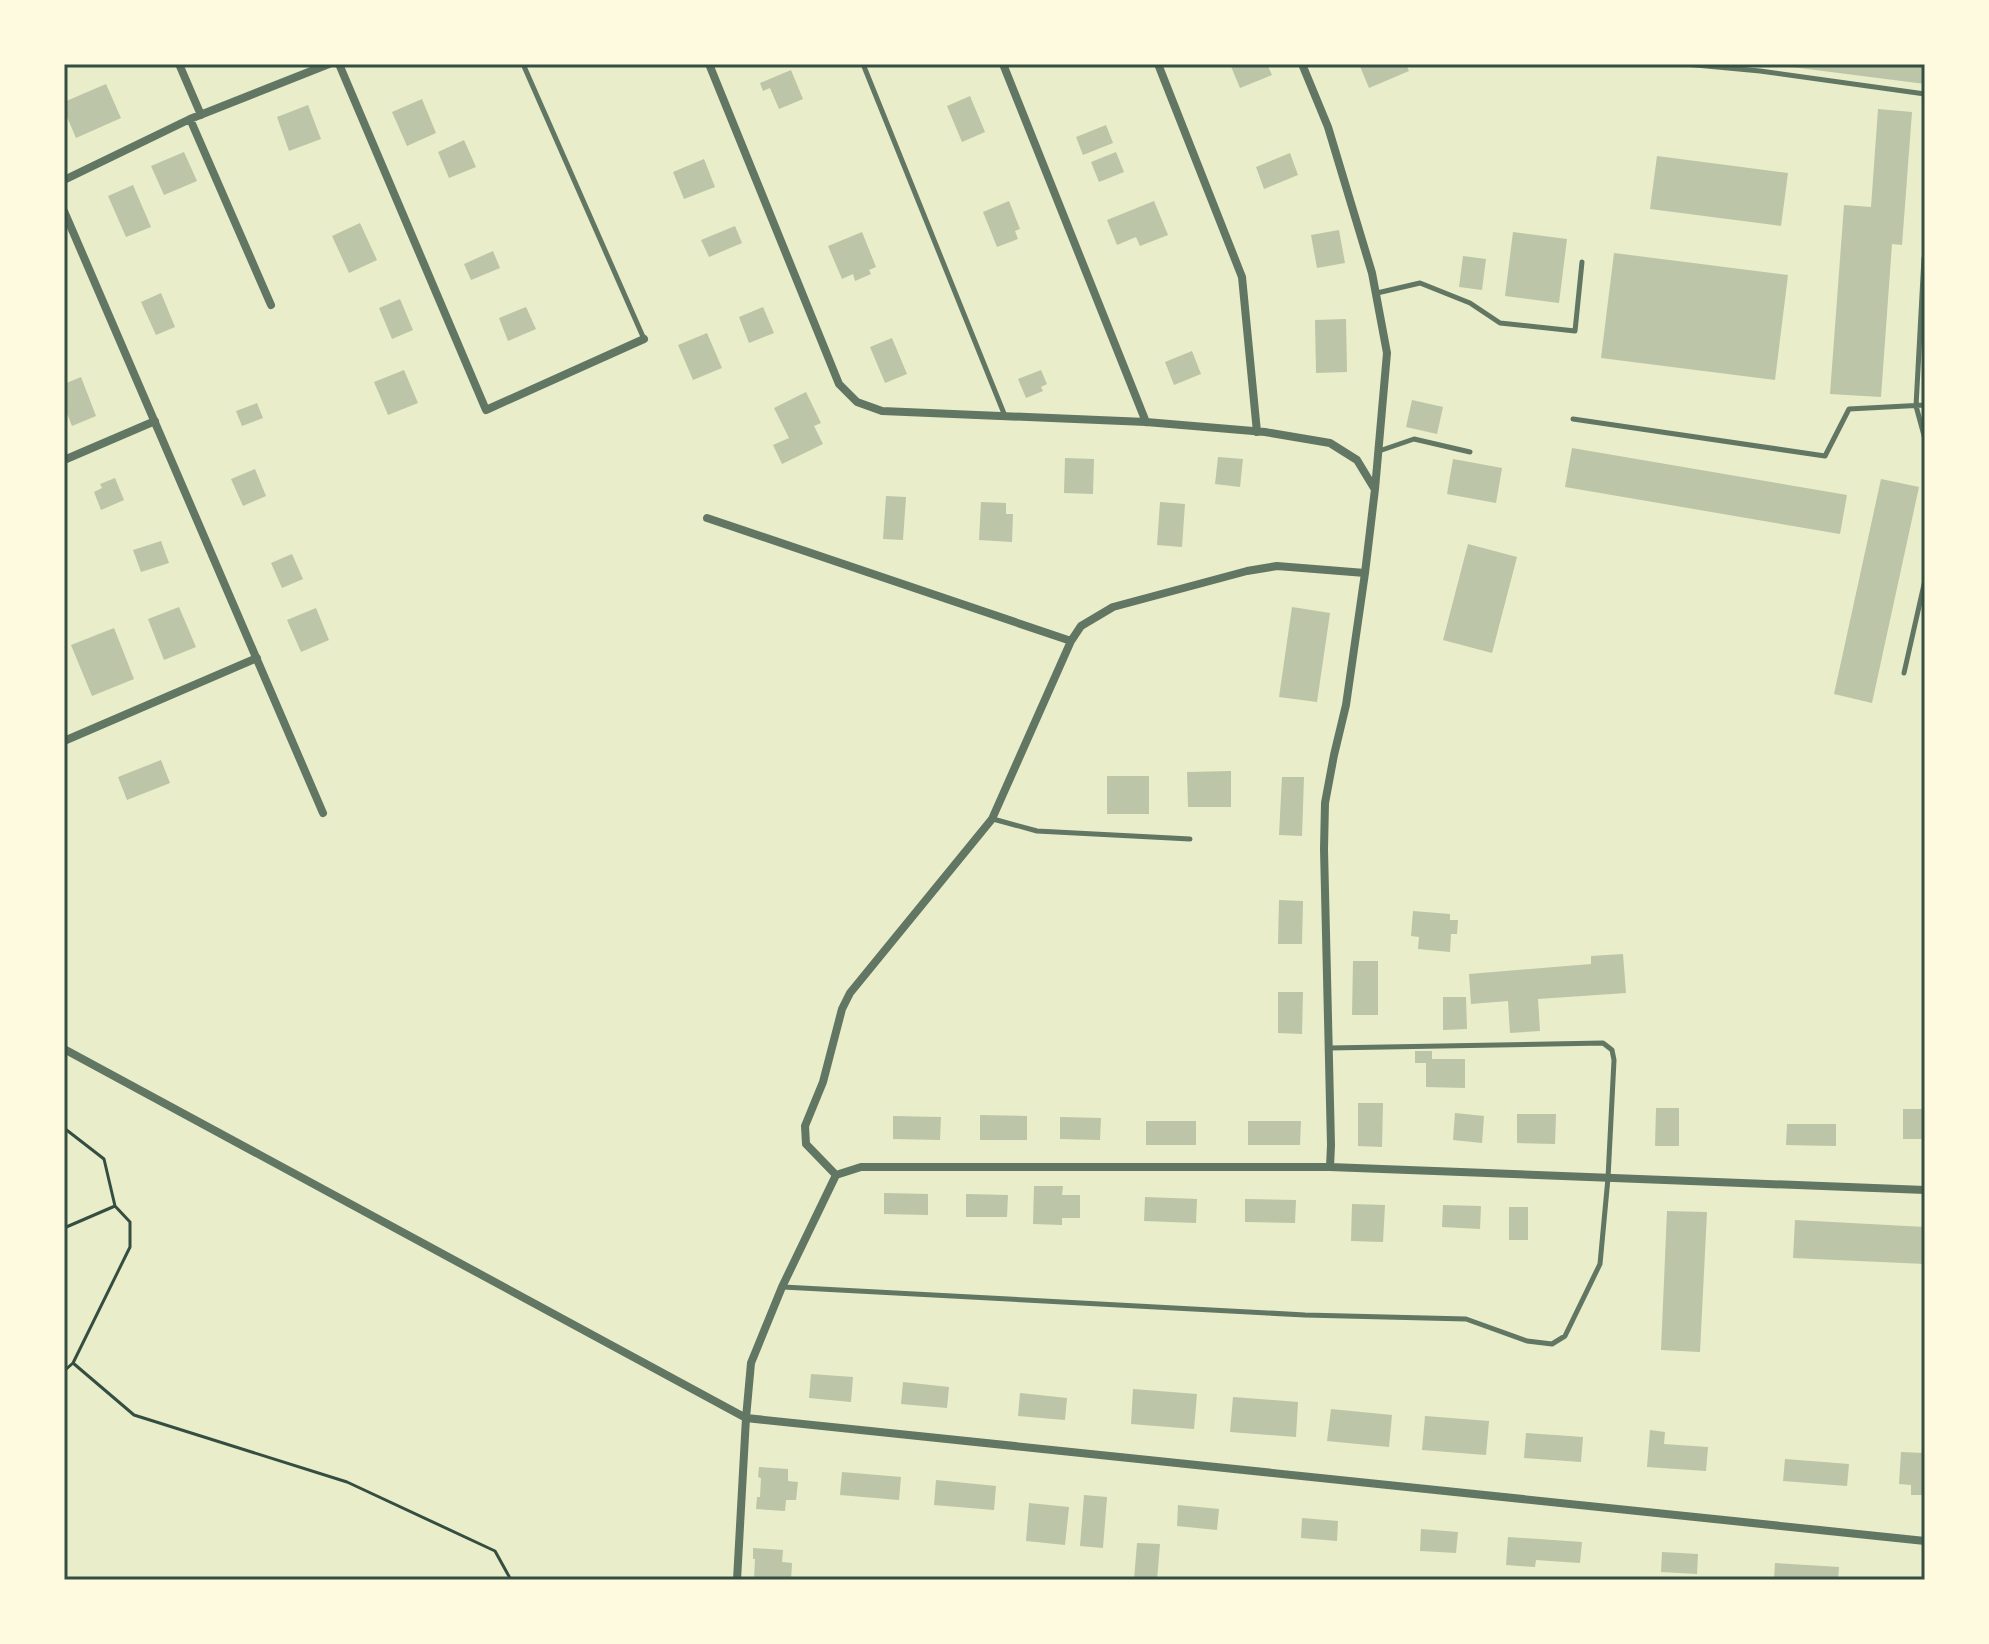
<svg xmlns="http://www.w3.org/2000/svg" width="1989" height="1644" viewBox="0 0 1989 1644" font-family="Overpass,sans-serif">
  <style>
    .building { fill: #bcc5a7 }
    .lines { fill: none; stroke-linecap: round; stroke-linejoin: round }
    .path { stroke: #344e41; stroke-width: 3 }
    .service { stroke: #617663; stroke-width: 5 }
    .minor { stroke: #617663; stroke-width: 8 }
    .neatline { fill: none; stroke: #344e41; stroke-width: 3 }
  </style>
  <rect width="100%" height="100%" fill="#e9edc9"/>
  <path class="building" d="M 1230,64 L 1267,64 L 1272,75 L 1240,88 Z
    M 1359,64 L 1406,64 L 1409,71 L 1369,88 Z
    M 1784,64 L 1925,64 L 1925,84 L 1784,66 Z
    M 791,70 L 803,99 L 779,109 L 770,88 L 763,91 L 760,83 Z
    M 106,84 L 121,118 L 76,138 L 64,110 L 64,102 Z
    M 970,96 L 985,132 L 962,142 L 947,106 Z
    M 422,99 L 436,133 L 407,146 L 392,112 Z
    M 308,105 L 321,139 L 289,151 L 277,117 Z
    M 1878,109 L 1912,112 L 1902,245 L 1892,244 L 1881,397 L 1830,394 L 1844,205 L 1871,207 Z
    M 1106,125 L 1113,143 L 1083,155 L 1076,137 Z
    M 464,140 L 476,167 L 449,178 L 438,152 Z
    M 184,152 L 197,181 L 164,195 L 151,166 Z
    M 1116,152 L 1124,172 L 1099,182 L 1091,162 Z
    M 1290,153 L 1298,175 L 1264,189 L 1256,167 Z
    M 1657,156 L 1788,173 L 1781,226 L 1650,209 Z
    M 704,159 L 715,187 L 684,199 L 673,172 Z
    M 133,185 L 151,227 L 126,237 L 108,196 Z
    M 1009,201 L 1020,229 L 1015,231 L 1018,239 L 997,247 L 983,212 Z
    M 1154,201 L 1168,235 L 1140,246 L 1136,237 L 1117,245 L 1107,220 Z
    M 360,223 L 377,260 L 349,273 L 332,236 Z
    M 735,226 L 742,243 L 709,257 L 701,240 Z
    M 1339,230 L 1345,263 L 1317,268 L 1311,235 Z
    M 862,232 L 876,267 L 869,270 L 871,274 L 855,281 L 853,274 L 842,279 L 828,246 Z
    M 1513,232 L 1567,239 L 1559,303 L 1505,296 Z
    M 493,251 L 500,268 L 471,280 L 464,264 Z
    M 1614,253 L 1788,275 L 1775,380 L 1601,358 Z
    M 1463,256 L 1486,259 L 1482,290 L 1459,287 Z
    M 161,293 L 175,327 L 156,335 L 141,302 Z
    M 400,299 L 413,330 L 392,339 L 379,308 Z
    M 526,307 L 536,329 L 508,341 L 499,318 Z
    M 763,307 L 774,333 L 749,343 L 739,317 Z
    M 1346,319 L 1347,372 L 1316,373 L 1315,320 Z
    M 707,333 L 722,368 L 693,380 L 678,345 Z
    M 892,338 L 907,374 L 885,383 L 870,347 Z
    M 1192,351 L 1201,374 L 1174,385 L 1165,362 Z
    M 404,370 L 418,403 L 388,415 L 374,382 Z
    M 1041,370 L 1047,384 L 1041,387 L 1043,391 L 1026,398 L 1018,379 Z
    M 81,377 L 96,416 L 72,426 L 64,406 L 64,384 Z
    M 806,392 L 821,423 L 814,426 L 823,444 L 782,464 L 773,445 L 789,438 L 774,408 Z
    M 1412,400 L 1443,407 L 1437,434 L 1406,427 Z
    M 257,403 L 263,418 L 242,426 L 236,411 Z
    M 1572,448 L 1847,495 L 1840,534 L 1565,487 Z
    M 1218,457 L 1243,459 L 1240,487 L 1215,484 Z
    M 1065,458 L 1094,459 L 1093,494 L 1064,493 Z
    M 1453,459 L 1502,468 L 1496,503 L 1447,494 Z
    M 255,469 L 266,496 L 243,506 L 231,479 Z
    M 115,478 L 124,500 L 101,510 L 94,492 L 102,488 L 100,484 Z
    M 1881,479 L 1919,487 L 1872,703 L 1834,694 Z
    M 886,496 L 906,497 L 903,540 L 883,539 Z
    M 981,502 L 1006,503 L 1006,514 L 1013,514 L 1012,542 L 979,540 Z
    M 1160,502 L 1185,504 L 1182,547 L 1157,545 Z
    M 161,541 L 169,563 L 141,572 L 133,550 Z
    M 1468,544 L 1517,557 L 1492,653 L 1443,640 Z
    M 292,554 L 303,579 L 282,588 L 271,563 Z
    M 179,607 L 196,647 L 164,660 L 148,619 Z
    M 1292,607 L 1330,613 L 1317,702 L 1279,697 Z
    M 316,608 L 329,640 L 301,652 L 287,620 Z
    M 114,628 L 134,679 L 92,696 L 71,645 Z
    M 161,760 L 170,783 L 127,800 L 118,777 Z
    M 1231,771 L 1231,807 L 1188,807 L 1187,772 Z
    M 1107,776 L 1149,776 L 1149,814 L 1107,814 Z
    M 1282,777 L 1304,777 L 1302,836 L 1279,835 Z
    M 1279,900 L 1303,901 L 1302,944 L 1278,944 Z
    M 1413,911 L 1450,914 L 1450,920 L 1458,920 L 1457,934 L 1451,934 L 1450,952 L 1418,949 L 1419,937 L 1411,936 Z
    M 1623,954 L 1626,993 L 1538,999 L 1540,1031 L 1510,1033 L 1508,1001 L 1471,1004 L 1469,974 L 1591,964 L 1591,956 Z
    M 1353,961 L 1378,961 L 1378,1015 L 1352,1015 Z
    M 1278,992 L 1303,992 L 1302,1034 L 1278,1033 Z
    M 1443,997 L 1466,997 L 1467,1029 L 1443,1030 Z
    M 1415,1051 L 1432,1051 L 1432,1059 L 1465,1059 L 1465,1088 L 1426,1087 L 1426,1063 L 1415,1063 Z
    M 1358,1103 L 1383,1103 L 1382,1147 L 1358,1146 Z
    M 1656,1108 L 1679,1108 L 1679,1146 L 1655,1146 Z
    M 1903,1109 L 1923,1109 L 1924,1139 L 1903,1139 Z
    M 1455,1113 L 1484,1116 L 1482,1143 L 1453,1140 Z
    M 1517,1114 L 1556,1114 L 1555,1144 L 1517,1143 Z
    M 980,1115 L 1027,1116 L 1027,1140 L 980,1140 Z
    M 893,1116 L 941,1117 L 940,1140 L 893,1139 Z
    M 1060,1117 L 1101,1118 L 1100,1140 L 1060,1139 Z
    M 1146,1121 L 1196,1121 L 1196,1145 L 1146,1145 Z
    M 1248,1121 L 1301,1121 L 1300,1145 L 1248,1145 Z
    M 1787,1124 L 1836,1124 L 1836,1146 L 1786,1145 Z
    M 1034,1186 L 1063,1186 L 1062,1195 L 1080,1195 L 1080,1218 L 1062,1218 L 1062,1225 L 1033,1224 Z
    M 884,1193 L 928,1194 L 928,1215 L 884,1214 Z
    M 966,1194 L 1008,1195 L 1007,1217 L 966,1217 Z
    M 1145,1197 L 1197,1199 L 1196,1223 L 1144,1221 Z
    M 1245,1199 L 1296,1200 L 1295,1223 L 1245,1222 Z
    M 1352,1204 L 1385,1205 L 1383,1242 L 1351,1241 Z
    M 1443,1205 L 1481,1206 L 1480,1229 L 1442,1227 Z
    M 1509,1207 L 1528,1207 L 1528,1240 L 1509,1240 Z
    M 1667,1211 L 1707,1212 L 1700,1352 L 1661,1350 Z
    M 1795,1220 L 1925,1227 L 1925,1264 L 1793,1258 Z
    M 811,1374 L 853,1377 L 851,1402 L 809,1398 Z
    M 903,1382 L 949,1387 L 947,1408 L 901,1404 Z
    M 1133,1389 L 1197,1394 L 1194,1429 L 1131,1424 Z
    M 1020,1393 L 1067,1398 L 1065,1420 L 1018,1416 Z
    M 1233,1397 L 1298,1402 L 1296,1437 L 1230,1432 Z
    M 1331,1409 L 1392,1415 L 1389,1447 L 1327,1441 Z
    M 1425,1416 L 1489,1421 L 1486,1455 L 1422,1450 Z
    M 1650,1430 L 1665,1432 L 1664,1444 L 1708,1447 L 1706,1471 L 1647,1467 Z
    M 1526,1433 L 1583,1437 L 1581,1462 L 1524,1458 Z
    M 1901,1452 L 1925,1453 L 1925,1495 L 1911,1495 L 1911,1485 L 1899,1484 Z
    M 1785,1459 L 1849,1464 L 1847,1486 L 1783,1481 Z
    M 759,1467 L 788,1469 L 788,1481 L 798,1482 L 796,1500 L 786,1500 L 785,1511 L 756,1509 L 757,1497 L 760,1497 L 761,1478 L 758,1477 Z
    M 842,1472 L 901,1477 L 899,1500 L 840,1495 Z
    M 936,1480 L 996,1486 L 994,1510 L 934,1505 Z
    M 1084,1495 L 1107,1497 L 1103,1548 L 1080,1546 Z
    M 1029,1503 L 1069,1507 L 1065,1545 L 1026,1541 Z
    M 1178,1505 L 1219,1509 L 1217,1530 L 1177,1526 Z
    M 1302,1518 L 1338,1521 L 1337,1541 L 1301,1538 Z
    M 1421,1529 L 1458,1532 L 1456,1553 L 1420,1551 Z
    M 1508,1537 L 1582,1542 L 1580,1563 L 1536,1560 L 1535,1567 L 1506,1565 Z
    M 1137,1543 L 1160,1544 L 1157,1580 L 1134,1580 Z
    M 753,1548 L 783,1550 L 782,1562 L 792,1563 L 791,1580 L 754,1580 L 755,1559 L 753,1559 Z
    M 1662,1552 L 1698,1554 L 1697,1574 L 1661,1572 Z
    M 1775,1563 L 1839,1567 L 1838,1580 L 1774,1580 Z"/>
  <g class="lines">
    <path class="path" d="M 64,1128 L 104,1159 L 115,1206
      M 64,1228 L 115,1206 L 130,1222 L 130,1247 L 73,1363 L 134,1415 L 347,1482 L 495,1551 L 511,1580
      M 64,1371 L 73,1363"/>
    <path class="service" d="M 523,64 L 644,339
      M 863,64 L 1005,416
      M 1685,64 L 1760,71 L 1925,94
      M 1924,258 L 1916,406 L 1925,439
      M 1377,293 L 1420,283 L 1470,303 L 1500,323 L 1575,331 L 1582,262
      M 1573,419 L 1825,456 L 1849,409 L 1925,405
      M 1379,451 L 1414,439 L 1470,452
      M 1904,673 L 1925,580
      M 993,819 L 1037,831 L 1190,839
      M 783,1287 L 1305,1315 L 1466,1319 L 1527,1341 L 1552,1344 L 1565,1336 L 1600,1264 L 1608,1178 L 1614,1060 L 1612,1050 L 1603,1043 L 1329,1048"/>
    <path class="minor" d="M 179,64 L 201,115
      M 339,64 L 486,410 L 644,339
      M 709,64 L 839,384 L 857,402 L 882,411 L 1146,422 L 1265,432 L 1330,443 L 1357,460 L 1374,488
      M 1003,64 L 1146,422
      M 1158,64 L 1242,277 L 1257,432
      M 1302,64 L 1328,127 L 1372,273 L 1387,353 L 1375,489 L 1365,573 L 1346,705 L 1334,755 L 1325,803 L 1324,849 L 1331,1145 L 1330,1167
      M 190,119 L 271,305
      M 64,180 L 190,119 L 329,64
      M 64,211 L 323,813
      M 64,460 L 155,421
      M 707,518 L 1071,641
      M 64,741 L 257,658
      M 64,1049 L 746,1418 L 751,1363 L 782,1287 L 836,1175
      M 836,1175 L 861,1167 L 1330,1167 L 1925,1190
      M 836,1175 L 806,1144 L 805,1126 L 823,1082 L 842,1009 L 850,993 L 992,819 L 1071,641 L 1081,626 L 1113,607 L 1247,571 L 1277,566 L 1365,573
      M 737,1580 L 746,1418 L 1925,1541"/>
  </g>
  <rect width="1989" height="1644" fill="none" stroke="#fefae0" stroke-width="132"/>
  <rect x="66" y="66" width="1857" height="1512" class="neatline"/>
</svg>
